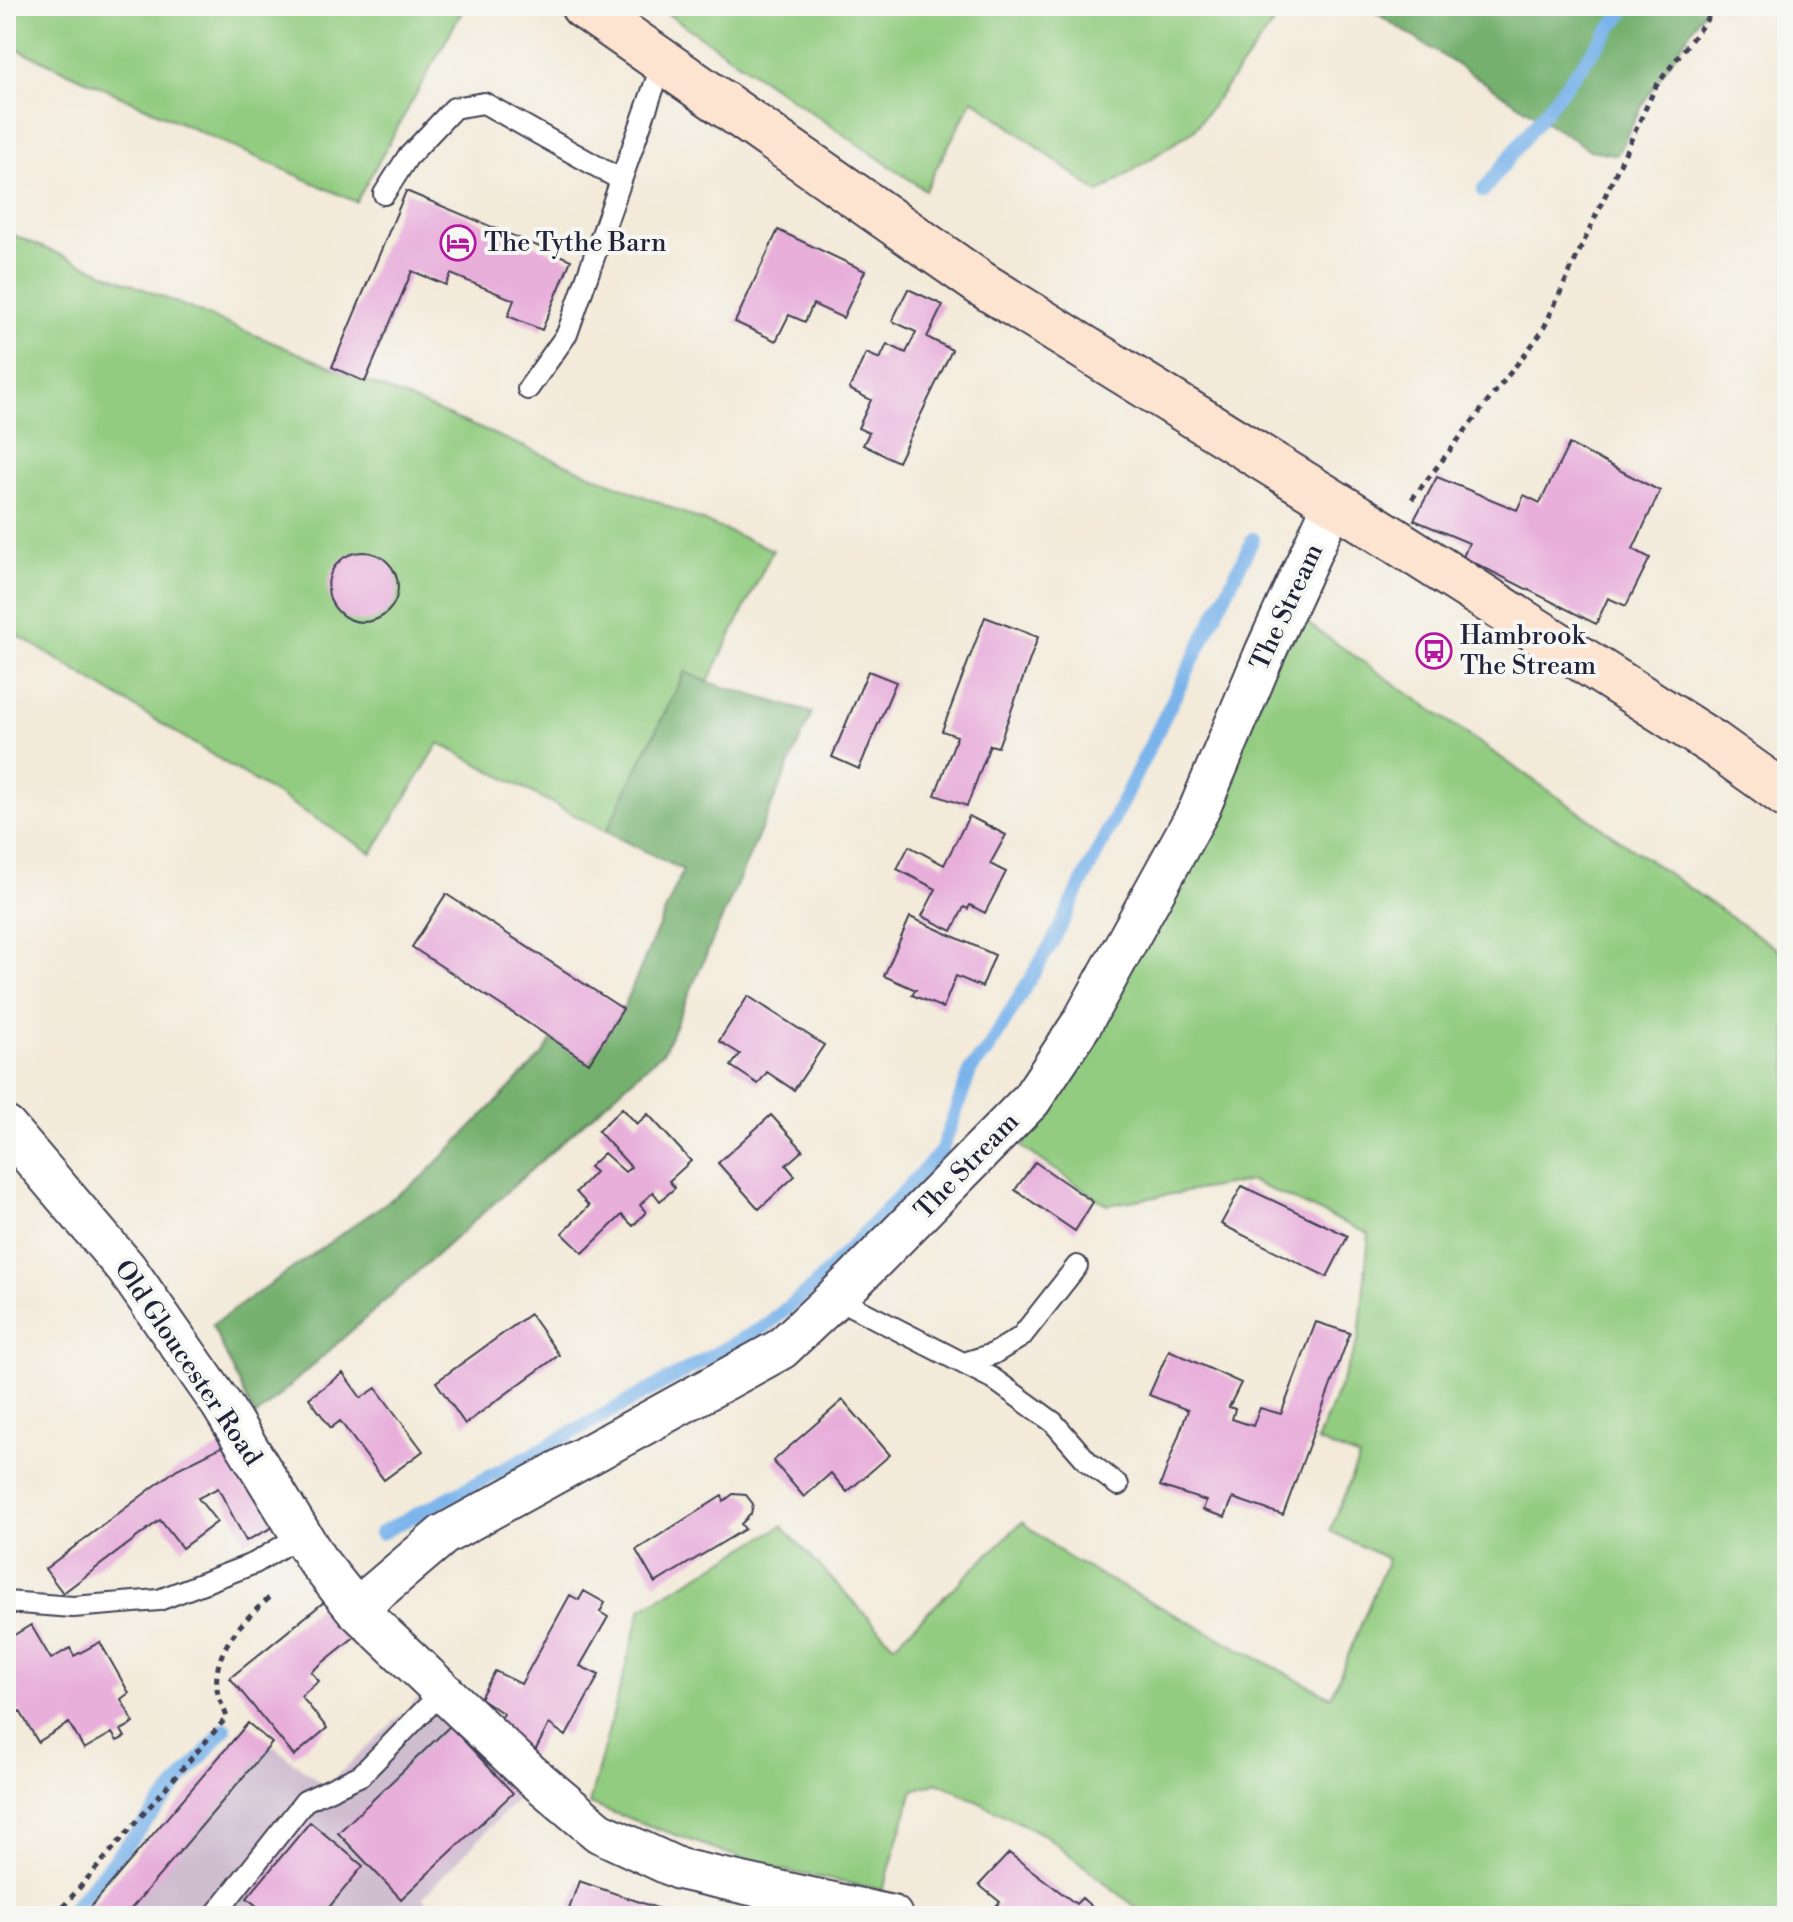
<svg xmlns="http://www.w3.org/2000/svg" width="1793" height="1922" viewBox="0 0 1793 1922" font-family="'Libre Bodoni',serif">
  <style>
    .industrial { fill: #cfbdd0 }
    .green { fill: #92cc80; stroke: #5a775e; stroke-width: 2 }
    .forest { fill: #75b06e; stroke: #4c6954; stroke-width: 2 }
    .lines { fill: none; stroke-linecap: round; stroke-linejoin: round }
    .stream { stroke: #7ab4eb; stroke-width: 14 }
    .building { fill: #e8afdb }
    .lane-casing { stroke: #414053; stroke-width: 24 }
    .street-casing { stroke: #414053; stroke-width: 44 }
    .secondary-casing { stroke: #414053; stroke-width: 48 }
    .path { stroke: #414053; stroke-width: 5; stroke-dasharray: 6 6; stroke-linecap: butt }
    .lane { stroke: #fff; stroke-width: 20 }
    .street { stroke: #fff; stroke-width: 40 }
    .secondary { stroke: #fde4d1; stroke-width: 44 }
    .labels { text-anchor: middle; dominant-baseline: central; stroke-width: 8; stroke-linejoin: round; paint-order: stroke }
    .poi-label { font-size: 26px; fill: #22223b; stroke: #f6f6f2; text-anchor: start }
    .street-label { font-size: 26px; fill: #22223b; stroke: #f6f6f2 }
  </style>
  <rect width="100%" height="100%" fill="#f6f6f2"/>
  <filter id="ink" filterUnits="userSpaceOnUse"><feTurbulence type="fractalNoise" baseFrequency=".0125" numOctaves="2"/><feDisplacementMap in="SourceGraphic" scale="16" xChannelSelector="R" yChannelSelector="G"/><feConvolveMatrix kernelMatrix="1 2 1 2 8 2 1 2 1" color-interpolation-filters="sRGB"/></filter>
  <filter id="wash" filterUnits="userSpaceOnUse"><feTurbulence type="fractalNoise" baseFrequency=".006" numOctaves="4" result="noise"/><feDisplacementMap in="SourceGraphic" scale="32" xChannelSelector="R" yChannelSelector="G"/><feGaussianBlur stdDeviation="1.8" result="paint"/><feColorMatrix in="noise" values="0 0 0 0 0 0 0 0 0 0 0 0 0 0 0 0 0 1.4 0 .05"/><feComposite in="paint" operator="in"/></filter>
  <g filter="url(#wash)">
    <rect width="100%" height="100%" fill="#f3ead9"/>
    <path class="industrial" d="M 425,1692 L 519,1797 L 422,1898 L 447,1916 L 84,1916 L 250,1727 L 325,1787 Z"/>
    <path class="green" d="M 6,6 L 465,6 L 356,202 L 6,44 Z
      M 656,6 L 1286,6 L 1194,130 L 1099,193 L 973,99 L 925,190 Z
      M 6,232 L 773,550 L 708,682 L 685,672 L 606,832 L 439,743 L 372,853 L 6,628 Z
      M 1294,614 L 1787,956 L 1787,1916 L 1147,1916 L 1046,1836 L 938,1782 L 913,1790 L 883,1890 L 766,1867 L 589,1804 L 641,1609 L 782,1526 L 894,1645 L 1022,1522 L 1070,1559 L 1331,1697 L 1388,1559 L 1330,1531 L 1359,1458 L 1317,1441 L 1359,1339 L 1369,1234 L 1251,1181 L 1107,1205 L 1022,1147 L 1069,1072 Z"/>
    <path class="forest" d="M 1365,6 L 1707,6 L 1642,105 L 1617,155 L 1590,150 Z
      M 685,672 L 708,682 L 812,713 L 664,1051 L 255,1417 L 212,1325 L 424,1176 L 544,1053 L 552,1039 L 589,1062 L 623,1009 L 683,870 L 606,832 Z"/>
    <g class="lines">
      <path class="stream" d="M 1483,191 L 1628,6
        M 381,1533 L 533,1454 L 764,1327 L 813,1287 L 941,1152 L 971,1069 L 987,1051 L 1053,941 L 1253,539
        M 66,1916 L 225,1729"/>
    </g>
    <g id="blocks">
      <path class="building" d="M 406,191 L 571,260 L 542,330 L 508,316 L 514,300 L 451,274 L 446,285 L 412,271 L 365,382 L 332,367 Z
        M 778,230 L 865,271 L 843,318 L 813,304 L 805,322 L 789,315 L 776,341 L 735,322 Z
        M 908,289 L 943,305 L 927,337 L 952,350 L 898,462 L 863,445 L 869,433 L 858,428 L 871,400 L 849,389 L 866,353 L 880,359 L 887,344 L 906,353 L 916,332 L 892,321 Z
        M 1569,444 L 1660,491 L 1633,549 L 1650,558 L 1626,606 L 1608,598 L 1596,624 L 1463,557 L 1469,543 L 1414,520 L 1437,477 L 1517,510 L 1524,495 L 1540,503 Z
        M328 587a35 35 0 1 1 70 0a35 35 0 1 1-70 0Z
        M 985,617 L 1038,637 L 998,747 L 990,745 L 967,806 L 935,795 L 957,736 L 942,731 Z
        M 868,671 L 896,682 L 859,769 L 832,757 Z
        M 969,816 L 1006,835 L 990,864 L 1006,872 L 985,913 L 970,905 L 968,909 L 964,907 L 952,931 L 922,916 L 936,889 L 897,869 L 909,846 L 944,865 Z
        M 446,894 L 623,1009 L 589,1063 L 412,947 Z
        M 910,917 L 995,955 L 982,987 L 956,976 L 943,1008 L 912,995 L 916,990 L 884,976 Z
        M 748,996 L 824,1045 L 794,1090 L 767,1072 L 758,1084 L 731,1066 L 740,1054 L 719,1041 Z
        M 622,1108 L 637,1124 L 648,1114 L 691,1161 L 669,1181 L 675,1188 L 660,1201 L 653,1192 L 640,1205 L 646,1212 L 633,1226 L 622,1215 L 583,1253 L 562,1233 L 589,1206 L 576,1192 L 595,1172 L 589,1167 L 604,1153 L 625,1172 L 631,1167 L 598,1131 Z
        M 771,1115 L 803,1150 L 786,1165 L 795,1176 L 759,1209 L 718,1163 Z
        M 1035,1162 L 1093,1202 L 1075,1231 L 1015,1190 Z
        M 1242,1186 L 1348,1236 L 1327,1277 L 1221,1224 Z
        M 530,1314 L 559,1355 L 465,1424 L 436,1382 Z
        M 1316,1322 L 1350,1333 L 1283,1515 L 1233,1498 L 1225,1517 L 1203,1510 L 1206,1501 L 1160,1486 L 1188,1410 L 1149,1395 L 1169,1350 L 1241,1383 L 1229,1407 L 1235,1409 L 1232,1419 L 1253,1426 L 1260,1408 L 1281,1414 Z
        M 343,1373 L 361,1398 L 376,1388 L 423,1451 L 384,1480 L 340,1421 L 331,1428 L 309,1398 Z
        M 843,1400 L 890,1455 L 847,1492 L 831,1473 L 804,1497 L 773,1461 Z
        M 231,1442 L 275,1526 L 246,1541 L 218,1488 L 198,1498 L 217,1522 L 182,1548 L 160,1520 L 63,1593 L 45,1569 L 177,1469 Z
        M 733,1494 L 746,1495 L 753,1504 L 751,1514 L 741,1524 L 745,1529 L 655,1583 L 636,1550 L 722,1496 L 724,1501 Z
        M 584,1591 L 605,1603 L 600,1612 L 608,1617 L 580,1666 L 599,1675 L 566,1736 L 549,1724 L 533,1755 L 494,1728 L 504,1714 L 480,1698 L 495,1671 L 521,1684 L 570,1595 L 579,1600 Z
        M 329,1598 L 358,1634 L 311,1672 L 319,1681 L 301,1696 L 327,1728 L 294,1756 L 230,1678 Z
        M 31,1625 L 51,1659 L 70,1648 L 74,1656 L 100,1642 L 129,1693 L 121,1699 L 134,1723 L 121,1730 L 125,1737 L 117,1741 L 112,1733 L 84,1749 L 69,1723 L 38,1742 L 20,1711 L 6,1719 L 6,1640 Z
        M 248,1723 L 272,1743 L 125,1916 L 83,1916 Z
        M 450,1726 L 513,1793 L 401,1899 L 338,1833 Z
        M 310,1822 L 363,1866 L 322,1916 L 269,1916 L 247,1898 Z
        M 1009,1853 L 1076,1904 L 1082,1898 L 1102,1916 L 994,1916 L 990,1912 L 1000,1902 L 979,1885 Z
        M 579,1881 L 663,1910 L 661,1916 L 567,1915 Z"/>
    </g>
  </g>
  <g filter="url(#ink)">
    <use href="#blocks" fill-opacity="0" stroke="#414053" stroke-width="2"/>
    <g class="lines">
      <defs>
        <path id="lane" d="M 384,194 L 407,158 L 454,108 L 484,103 L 621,180
          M 528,389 L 567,334 L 663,61
          M 836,1298 L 992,1378 L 1053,1422 L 1088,1462 L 1118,1485
          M 964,1363 L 993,1354 L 1021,1337 L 1077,1266
          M 6,1602 L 73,1607 L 159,1600 L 255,1563 L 301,1535
          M 214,1916 L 305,1801 L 361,1775 L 443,1691"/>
        <path id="street" d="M 6,1127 L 126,1268 L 221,1404 L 316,1559 L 356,1609 L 529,1773 L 599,1832 L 679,1869 L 892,1916
          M 356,1609 L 443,1535 L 781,1349 L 854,1280 L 1031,1100 L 1082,1023 L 1199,810 L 1265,653 L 1333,504"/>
        <path id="secondary" d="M 583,6 L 983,285 L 1385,534 L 1713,743 L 1787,796"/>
      </defs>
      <use href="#lane" class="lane-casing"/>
      <use href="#street" class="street-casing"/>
      <use href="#secondary" class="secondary-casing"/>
      <path class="path" d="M 1412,499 L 1542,332 L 1656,86 L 1717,6
        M 55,1916 L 227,1717 C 224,1708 217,1697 217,1687 C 213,1648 246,1617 273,1595"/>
      <use href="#lane" class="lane"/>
      <use href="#street" class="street"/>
      <use href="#secondary" class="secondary"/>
    </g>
  </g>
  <defs>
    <symbol id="hotel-ring" viewBox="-11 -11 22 22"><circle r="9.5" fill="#f6f6f2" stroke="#b5179e" stroke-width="1.5"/><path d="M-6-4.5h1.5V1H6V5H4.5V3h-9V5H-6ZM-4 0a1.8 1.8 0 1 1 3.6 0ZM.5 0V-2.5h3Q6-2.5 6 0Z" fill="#b5179e"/></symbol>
    <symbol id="bus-ring" viewBox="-11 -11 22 22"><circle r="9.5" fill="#f6f6f2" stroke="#b5179e" stroke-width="1.5"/><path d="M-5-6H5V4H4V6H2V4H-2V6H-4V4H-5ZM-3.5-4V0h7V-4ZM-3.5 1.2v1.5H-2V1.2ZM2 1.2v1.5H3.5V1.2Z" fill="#b5179e"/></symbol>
  </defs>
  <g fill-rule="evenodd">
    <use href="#hotel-ring" x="438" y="223" width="40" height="40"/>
    <use href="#bus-ring" x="1414" y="631" width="40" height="40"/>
  </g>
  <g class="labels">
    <g class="poi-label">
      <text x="484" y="243">The Tythe Barn</text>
      <text x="1460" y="636">Hambrook<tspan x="1460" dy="30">The Stream</tspan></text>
    </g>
    <g class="street-label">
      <text transform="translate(1287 607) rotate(-65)">The Stream</text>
      <text transform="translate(967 1166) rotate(-46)">The Stream</text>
      <text transform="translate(188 1363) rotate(56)">Old Gloucester Road</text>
    </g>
  </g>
  <rect width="1793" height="1922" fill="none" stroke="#f6f6f2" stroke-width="32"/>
</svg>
